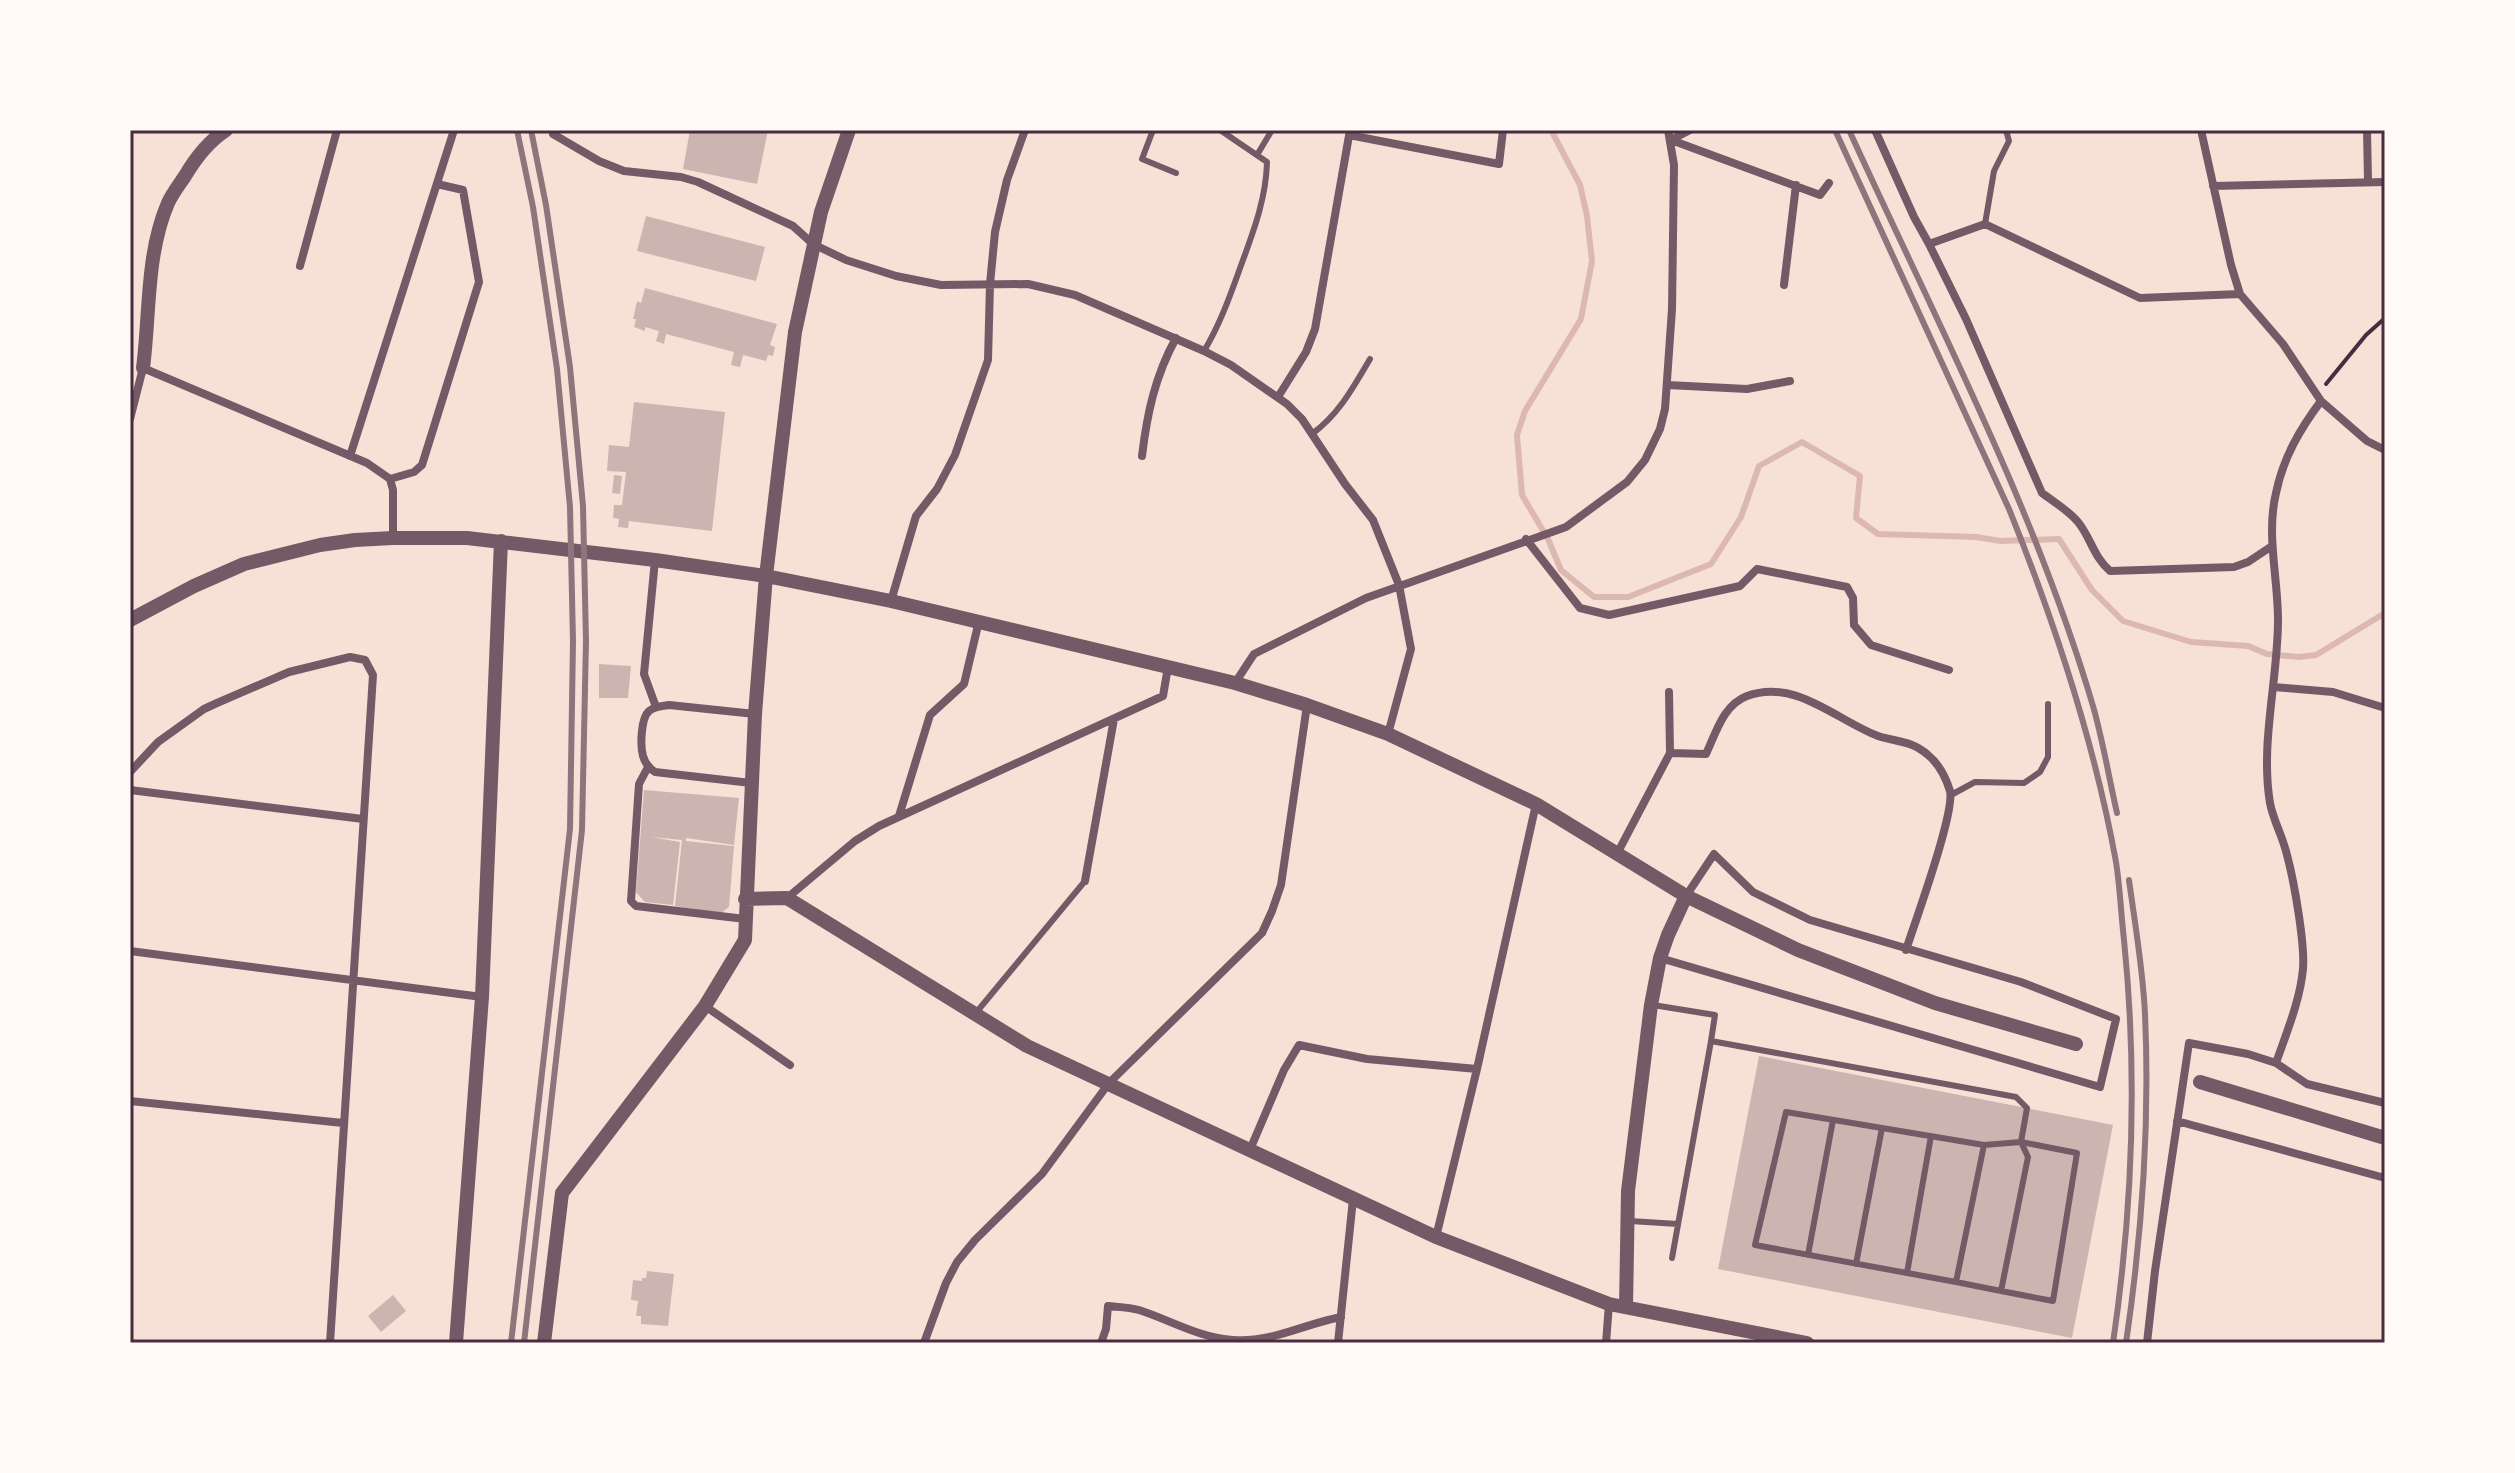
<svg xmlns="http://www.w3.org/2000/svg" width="2515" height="1473" viewBox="0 0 2515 1473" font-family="Quicksand,sans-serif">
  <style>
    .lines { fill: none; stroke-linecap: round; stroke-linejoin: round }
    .stream { stroke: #dcb8b0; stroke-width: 6 }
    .building { fill: #ccb4b1 }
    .path { stroke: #4a2c40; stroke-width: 4 }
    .service { stroke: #755966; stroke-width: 6 }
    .minor { stroke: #755966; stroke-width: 8 }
    .tertiary { stroke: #755966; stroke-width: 14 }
    .rail { stroke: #8f747c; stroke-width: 6 }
    .neatline { fill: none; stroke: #4a2c40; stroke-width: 3 }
  </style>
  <rect width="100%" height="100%" fill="#f7e1d7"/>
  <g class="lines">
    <path class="stream" d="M 1551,130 L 1580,185 L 1587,216 L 1592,261 L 1581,319 L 1525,411 L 1517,435 L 1522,495 L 1548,539 L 1561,570 L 1594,597 L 1628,597 L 1711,564 L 1741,517 L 1759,466 L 1802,442 L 1860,476 L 1856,518 L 1878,534 L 1976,537 L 2001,541 L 2059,539 L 2092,590 L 2123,621 L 2191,642 L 2248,646 L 2267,654 L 2299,657 L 2316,655 L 2385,613"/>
  </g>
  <path class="building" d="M 690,130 L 768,130 L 757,184 L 683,169 Z
    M 646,216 L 765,247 L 756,281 L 637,251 Z
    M 645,288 L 777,324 L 770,345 L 775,347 L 773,356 L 768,355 L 766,361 L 743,355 L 740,367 L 731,365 L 734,352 L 666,334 L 664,344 L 656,341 L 659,331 L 645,327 L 645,331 L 634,327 L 636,319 L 633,319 L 637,301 L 641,303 Z
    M 634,402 L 725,412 L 712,531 L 629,521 L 628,528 L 618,527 L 619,519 L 613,518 L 614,505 L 622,505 L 626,472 L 607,471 L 609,445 L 629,447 Z
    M 614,475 L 622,476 L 620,494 L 612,493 Z
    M 599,664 L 631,666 L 628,698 L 599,698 Z
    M 644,790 L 739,798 L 734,845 L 686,838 L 686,841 L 734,846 L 729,907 L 720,914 L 675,906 L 682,840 L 651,837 L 680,842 L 673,905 L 645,902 L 636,892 Z
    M 1759,1056 L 2113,1125 L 2072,1338 L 1718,1269 Z
    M 647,1271 L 674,1274 L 668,1326 L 641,1324 L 641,1316 L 636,1316 L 638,1301 L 631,1300 L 633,1280 L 642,1281 L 642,1278 L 646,1278 Z
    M 393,1295 L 406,1311 L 381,1332 L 368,1316 Z"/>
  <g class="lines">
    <path class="path" d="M 2326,384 L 2366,335 L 2385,318"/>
    <path class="service" d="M 1153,130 L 1142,159 L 1176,173
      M 1257,155 L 1272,130
      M 1985,224 L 1994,171 L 2009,141 L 2006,130
      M 1204,351 C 1219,326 1229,299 1239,271 C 1252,235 1266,201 1267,162 L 1220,130
      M 1312,434 C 1339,414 1353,388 1370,359
      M 1951,795 L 1975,782 L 2024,783 L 2040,772 L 2048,757 L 2048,704
      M 1653,1005 L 1715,1015 L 1711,1041 L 2016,1097 L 2027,1108 L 2021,1142 L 1984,1145 L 1956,1282 L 1755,1245 L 1786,1112 L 1984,1145
      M 975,1014 L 1085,881
      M 1630,1221 L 1678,1224
      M 1808,1255 L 1833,1120
      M 1672,1258 L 1711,1041
      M 1856,1264 L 1882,1128
      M 1907,1273 L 1931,1136
      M 1956,1282 L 2001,1291 L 2028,1157 L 2021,1142
      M 2001,1291 L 2053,1301 L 2077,1153 L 2021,1142"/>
    <path class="minor" d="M 1875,130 L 1914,217 L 1929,244 L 1985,224 L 2140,298 L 2240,294
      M 2201,130 L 2231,265 L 2240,294 L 2283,344 L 2321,401 L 2367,441 L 2385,450
      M 2367,130 L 2368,181
      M 553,134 L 599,161 L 624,171 L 681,177 L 698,182 L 793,226 L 813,244 L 846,260 L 896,276 L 941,285 L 1028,284 L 1075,295 L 1204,351 L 1231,365 L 1287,404 L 1302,419 L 1345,484 L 1373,520 L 1399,585 L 1411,649 L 1388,734
      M 1349,135 L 1499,164 L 1503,130
      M 1671,140 L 1820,195 L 1829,183
      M 1671,140 L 1690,130
      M 2213,186 L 2385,182
      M 1929,244 L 1966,319 L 2042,493 C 2054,502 2068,510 2078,522 C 2091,538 2093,556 2110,571 L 2234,567 L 2248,562 L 2272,546
      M 300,266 L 337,130
      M 1784,285 L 1796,185
      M 1667,385 L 1747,389 L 1790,381
      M 1278,397 L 1306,352 L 1315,329 L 1350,130
      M 130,419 L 143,368 L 367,463 L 390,479 L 393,490 L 393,538
      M 350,456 L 454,130
      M 1142,456 C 1147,414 1155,376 1176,338
      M 390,479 L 414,472 L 422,465 L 479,282 L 463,190 L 437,184
      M 1526,539 L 1580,608 L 1609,615 L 1740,586 L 1757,569 L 1847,587 L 1853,598 L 1854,625 L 1871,645 L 1949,670
      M 655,560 L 644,674 L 656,707
      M 891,601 L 916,516 L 937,489 L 955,455 L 988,360 L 990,284 L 995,232 L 1007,180 L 1025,130
      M 1235,683 L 1254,654 L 1366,598 L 1566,527 L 1627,482 L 1645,460 L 1660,429 L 1665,409 L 1672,309 L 1674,165 L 1668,130
      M 2274,687 L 2333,692 L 2385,708
      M 1670,753 L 1706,754 C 1716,733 1723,705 1747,696 C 1795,678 1836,720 1878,736 C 1896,742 1911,740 1928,755 C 1939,764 1946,778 1950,791 C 1955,813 1915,922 1906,950
      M 648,767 L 639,784 L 631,901 L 636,906 L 745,919
      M 130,772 L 158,742 L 204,709 L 217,703 L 289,672 L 350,657 L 365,660 L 373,675 L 330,1343
      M 751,783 L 655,772 C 649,768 645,763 643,756 C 640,745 641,718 649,711 C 655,706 662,706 669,705 L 755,714
      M 130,790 L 363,819
      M 899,816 L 930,715 L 964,684 L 979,621
      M 1618,852 L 1670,753 L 1669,692
      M 1085,881 L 1114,719
      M 787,898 L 855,841 L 879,826 L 1163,696 L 1168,667
      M 130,951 L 482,997
      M 1660,958 L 2100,1087 L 2116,1019 L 2021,982 L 1810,920 L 1753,892 L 1714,854 L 1686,896
      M 705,1006 L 790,1065
      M 2276,1063 C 2286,1034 2300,1001 2303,969 C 2305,943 2294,881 2287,855 C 2283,837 2273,820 2270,803 C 2260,743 2278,680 2278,620 C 2278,577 2266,535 2276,493 C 2283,458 2300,429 2321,401
      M 130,1101 L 343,1123
      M 2177,1121 L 2385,1178
      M 1249,1152 L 1284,1070 L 1299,1045 L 1367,1059 L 1477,1069
      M 1436,1237 L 1477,1069 L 1536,804
      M 924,1343 L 946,1283 L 957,1262 L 975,1240 L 1042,1174 L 1109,1083 L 1262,933 L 1272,911 L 1281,885 L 1307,705
      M 1101,1343 L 1106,1329 L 1108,1306 C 1118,1307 1129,1307 1139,1310 C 1170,1320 1200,1338 1233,1340 C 1271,1343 1304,1324 1341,1317
      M 1338,1343 L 1353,1199
      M 1606,1343 L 1609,1304
      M 2147,1343 L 2155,1271 L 2189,1043 L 2248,1054 L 2276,1063 L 2307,1084 L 2385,1103"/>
    <path class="tertiary" d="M 143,368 C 150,314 146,254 168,203 C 172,194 179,185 185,176 C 195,159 209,141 226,130
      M 130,620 L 194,586 L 244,564 L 320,545 L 355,540 L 393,538 L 467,538 L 655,560 L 766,576 L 891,601 L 1235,683 L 1307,705 L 1388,734 L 1536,804 L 1686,896 L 1798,950 L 1935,1003 L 2076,1044
      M 745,899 L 787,898 L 1027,1046 L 1436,1237 L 1609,1304 L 1807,1343
      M 2200,1082 L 2385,1138
      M 1626,1307 L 1628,1191 L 1651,1005 L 1660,958 L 1668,935 L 1686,896
      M 456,1343 L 482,997 L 501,541
      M 544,1343 L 562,1193 L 705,1006 L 745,940 L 755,714 L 766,576 L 795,332 L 821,212 L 849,130"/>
    <path class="rail" d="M 1835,130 L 2009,509 C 2055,623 2094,740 2116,862 C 2120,887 2121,914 2124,940 C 2138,1077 2133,1207 2113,1343
      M 1849,130 C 1935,319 2034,506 2093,706 C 2103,741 2109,778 2117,813
      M 511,1343 L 570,829 L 573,641 L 570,507 L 557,369 L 533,207 L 517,130
      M 524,1343 L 582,830 L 586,641 L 583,506 L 570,367 L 546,205 L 531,130
      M 2126,1343 C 2142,1234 2150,1124 2145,1014 C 2143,969 2135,924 2129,880"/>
  </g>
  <rect width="2515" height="1473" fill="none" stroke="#fffaf5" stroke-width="264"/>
  <rect x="132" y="132" width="2251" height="1209" class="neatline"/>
</svg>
